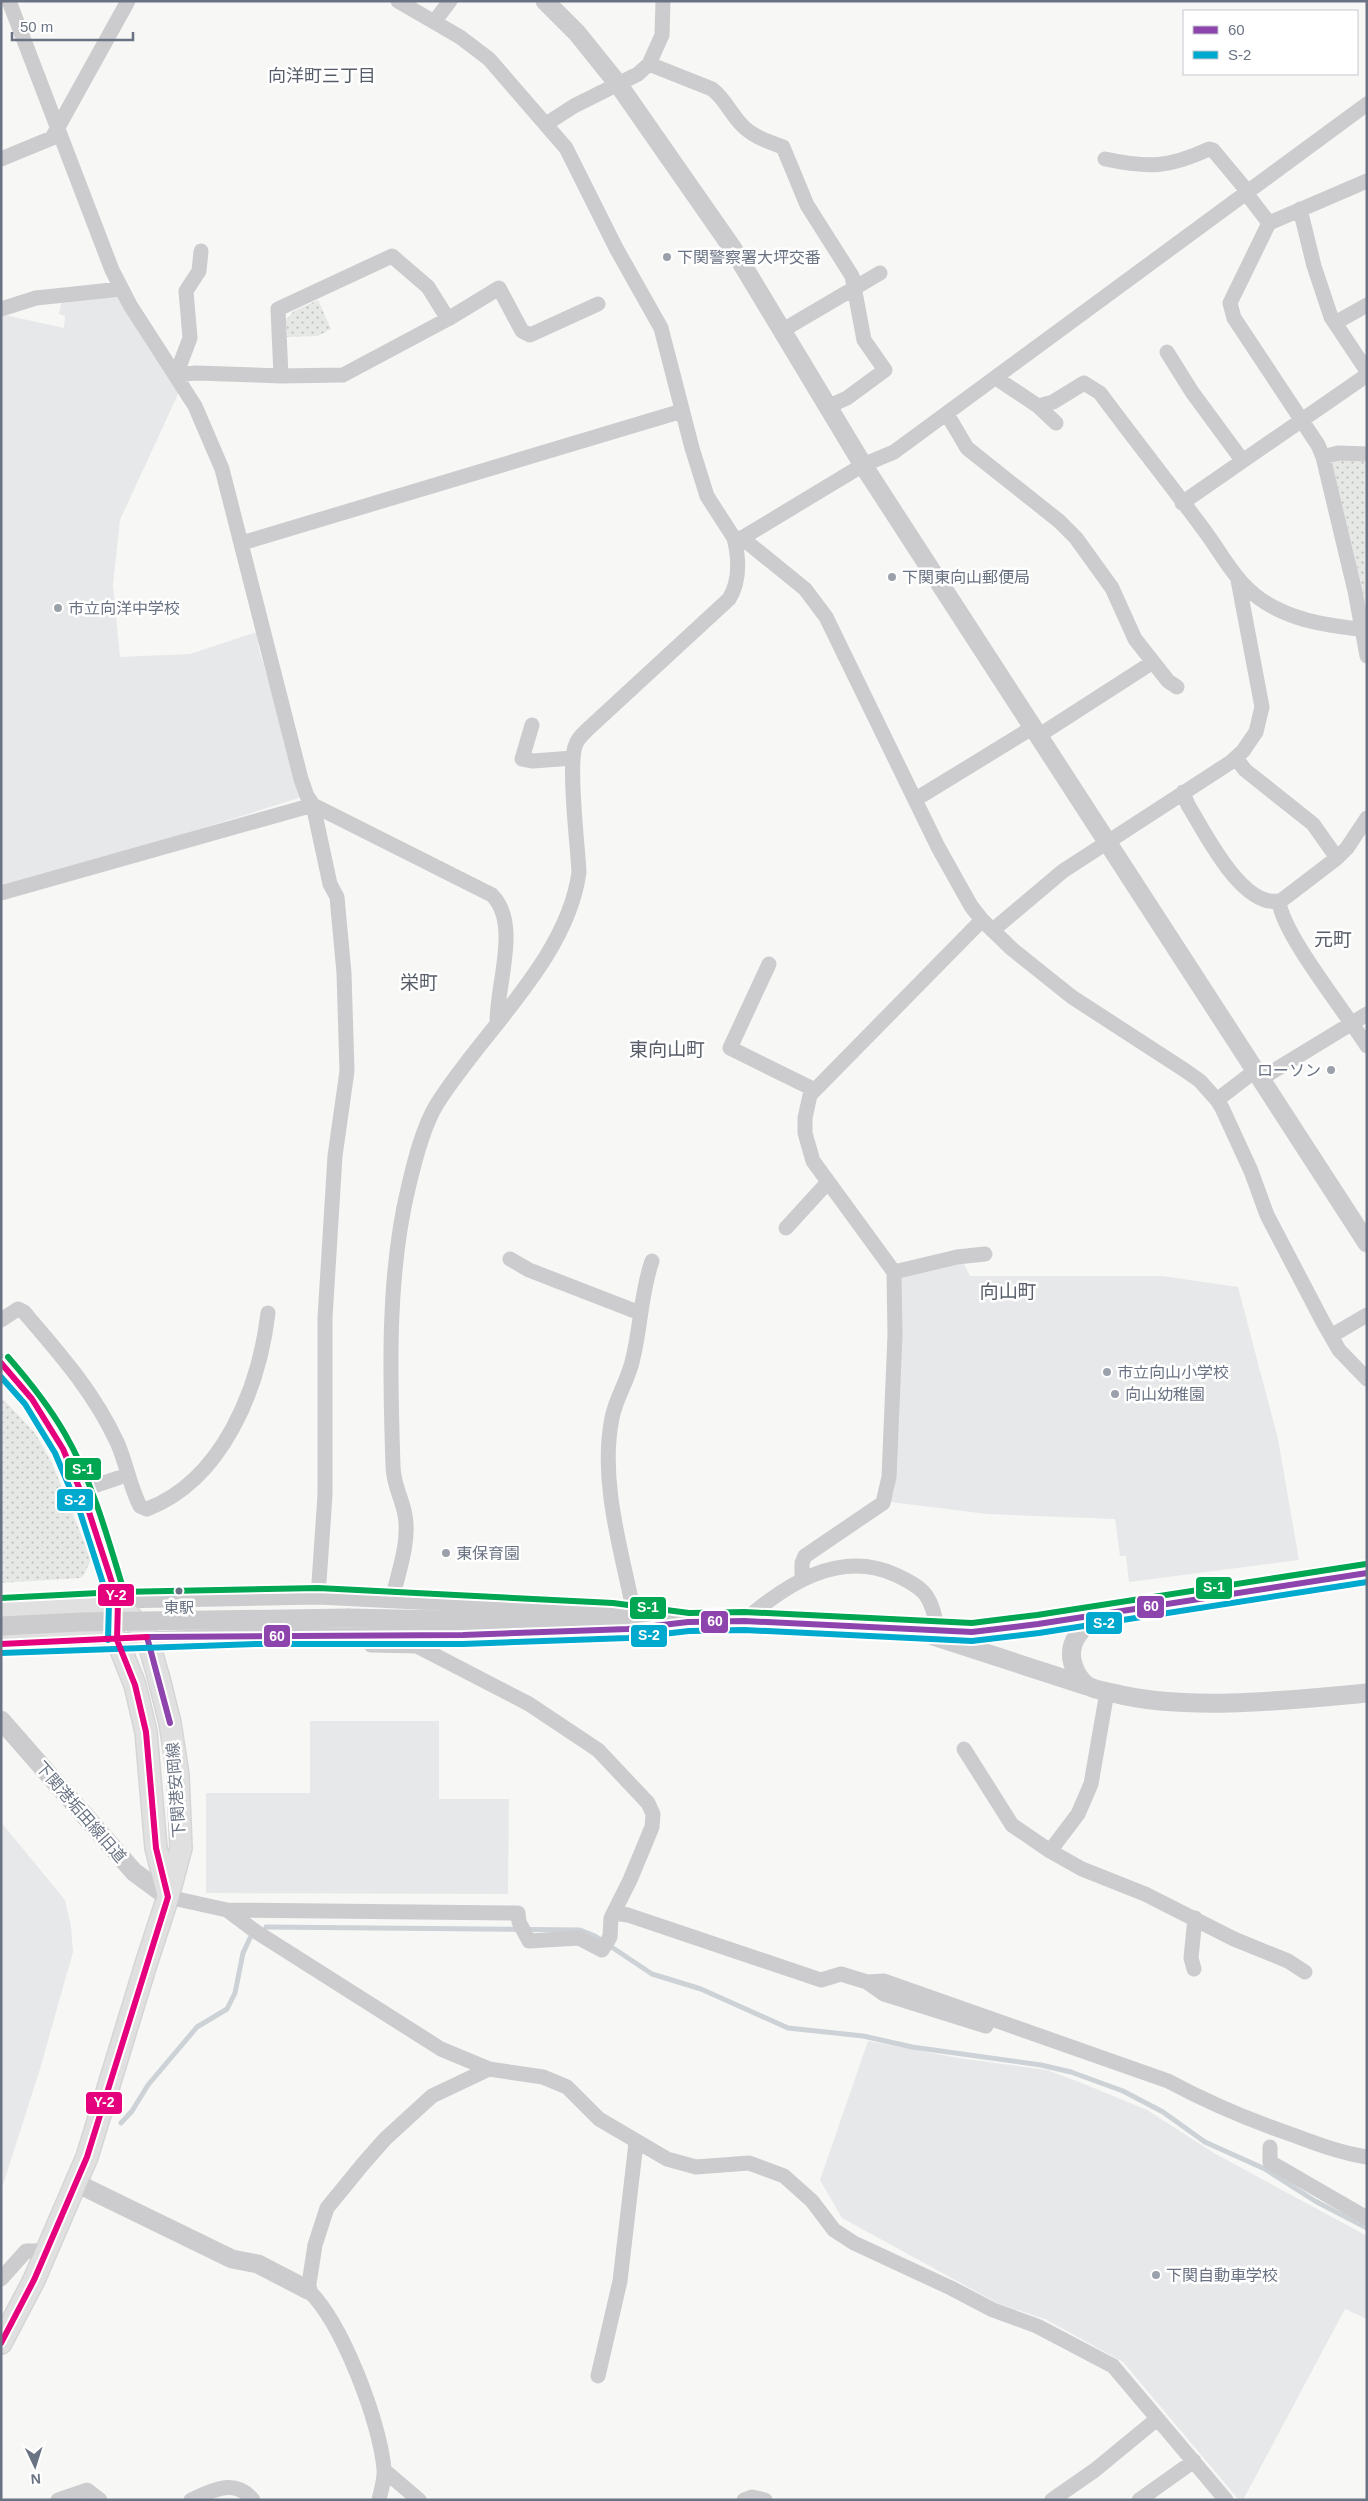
<svg xmlns="http://www.w3.org/2000/svg" width="1368" height="2501" viewBox="0 0 1368 2501" font-family="Helvetica,'Noto Sans JP',sans-serif">
  <style>
    .built { fill: #e7e8e9 }
    .green { fill: url(#green-dots) }
    .lines { fill: none; stroke-linecap: round; stroke-linejoin: round }
    .stream { stroke: #cdd2d6; stroke-width: 5 }
    .secondary-casing { stroke: #d4d5d5; stroke-width: 24 }
    .minor { stroke: #ccccce; stroke-width: 15 }
    .tertiary { stroke: #ccccce; stroke-width: 19 }
    .secondary { stroke: #e0e0e1; stroke-width: 21 }
    .minor-bridge { stroke: #ccccce; stroke-width: 15 }
    .tertiary-bridge { stroke: #ccccce; stroke-width: 19 }
    .bus-1-casing { stroke: #fff; stroke-width: 10 }
    .bus-2-casing { stroke: #fff; stroke-width: 10 }
    .bus-3-casing { stroke: #fff; stroke-width: 10 }
    .bus-4-casing { stroke: #fff; stroke-width: 10 }
    .bus-1 { stroke: #8e44ad; stroke-width: 6 }
    .bus-2 { stroke: #00a9ce; stroke-width: 6 }
    .bus-3 { stroke: #00a651; stroke-width: 6 }
    .bus-4 { stroke: #e5007d; stroke-width: 6 }
    .poi-dot { fill: #9ba1ab; stroke: #fff; stroke-width: 2 }
    .bus-dot { fill: #6a7383; stroke: #fff; stroke-width: 2 }
    .labels { text-anchor: middle; dominant-baseline: central; stroke-width: 5; stroke-linejoin: round; paint-order: stroke }
    .bus-label { font-size: 15px; fill: #6a7383; stroke: #fff }
    .poi-label { font-size: 16px; fill: #6a7383; stroke: #fff; text-anchor: start }
    .street-label { font-size: 16px; fill: #6a7383; stroke: #fff }
    .neighbourhood-label { font-size: 18px; fill: #575e69; stroke: #fff }
    .quarter-label { font-size: 19px; fill: #575e69; stroke: #fff }
    .line-badge { stroke: #fff; stroke-width: 2 }
    .badge-label { font-size: 14px; text-anchor: middle; font-weight: bold; fill: #fff }
  </style>
  <defs>
    <pattern id="green-dots" width="8" height="8" patternUnits="userSpaceOnUse" patternTransform="scale(1.25)"><rect width="8" height="8" fill="#e5e8e4"/><path d="M2 2h.1M6 6h.1" fill="none" stroke="#bec0be" stroke-width="1.8" stroke-linecap="round"/></pattern>
  </defs>
  <rect width="100%" height="100%" fill="#f7f7f6"/>
  <path class="built" d="M 118,297 L 179,392 L 120,520 L 113,585 L 120,657 L 190,654 L 257,632 L 259,649 L 298,782 L 299,798 L 168,839 L 1,886 L 1,316 L 5,315 L 64,328 L 65,316 L 59,314 L 62,301 Z
    M 963,1262 L 970,1276 L 1162,1276 L 1238,1287 L 1278,1439 L 1299,1560 L 1129,1582 L 1126,1556 L 1120,1556 L 1115,1519 L 987,1514 L 890,1502 L 894,1491 L 900,1273 Z
    M 310,1721 L 439,1721 L 439,1799 L 509,1799 L 508,1894 L 206,1893 L 206,1793 L 310,1793 Z
    M 1,1822 L 65,1900 L 71,1926 L 73,1952 L 40,2069 L 1,2191 Z
    M 868,2041 L 958,2058 L 1047,2070 L 1084,2084 L 1147,2110 L 1214,2153 L 1367,2236 L 1367,2319 L 1345,2309 L 1243,2500 L 1239,2500 L 1123,2362 L 1045,2319 L 999,2304 L 842,2218 L 820,2180 Z"/>
  <path class="green" d="M 318,300 L 331,329 L 318,336 L 287,337 L 286,320 L 294,311 Z
    M 1337,459 L 1367,460 L 1367,617 L 1362,586 L 1332,464 Z
    M 1,1397 L 35,1433 L 52,1463 L 91,1559 L 84,1575 L 80,1578 L 1,1583 Z"/>
  <g class="lines">
    <path class="stream" d="M 266,1927 L 580,1930 L 595,1936 L 652,1974 L 701,1989 L 788,2028 L 863,2036 L 912,2047 L 1041,2065 L 1071,2072 L 1123,2091 L 1163,2112 L 1205,2142 L 1265,2169 L 1315,2201 L 1367,2228
      M 121,2123 L 132,2111 L 148,2085 L 197,2027 L 227,2009 L 235,1993 L 243,1953 L 250,1938"/>
    <defs>
      <path id="secondary" d="M 1,1607 L 118,1601 L 147,1637 L 159,1679 L 170,1723 L 178,1775 L 181,1848 L 168,1897 L 147,1961 L 87,2157 L 34,2280 L 1,2343
        M 1,1644 L 117,1640 L 135,1685 L 146,1732 L 156,1848 L 168,1895"/>
    </defs>
    <use href="#secondary" class="secondary-casing"/>
    <path class="minor" d="M 9,1 L 112,270 L 130,305 L 195,406 L 222,469 L 301,779 L 307,796 L 313,805 L 330,884 L 337,897 L 344,973 L 347,1071 L 335,1156 L 325,1318 L 325,1495 L 318,1597
      M 398,1 L 460,37 L 489,59 L 566,148 L 616,248 L 661,328 L 692,448 L 707,496 L 734,538 L 742,538 L 863,465 L 894,452 L 1367,104
      M 434,22 L 450,1
      M 649,64 L 712,89 C 724,98 730,112 740,123 C 751,136 767,141 783,147 L 807,205 L 852,276 L 864,340 L 885,370 L 847,398 L 827,407
      M 546,124 L 574,106 L 638,74 L 649,64 L 662,35 L 663,1
      M 1,159 L 52,138 L 128,1
      M 1105,159 C 1148,168 1168,168 1209,149 L 1213,150 L 1248,192
      M 1246,193 L 1269,223 L 1230,303 L 1234,318 L 1318,445 L 1323,457 L 1355,591 L 1367,656
      M 1300,209 L 1314,266 L 1331,317 L 1367,371
      M 1269,223 L 1367,181
      M 1,309 L 36,298 L 121,289
      M 448,319 L 499,288 L 522,331 L 530,335 L 598,304
      M 1335,323 L 1367,305
      M 783,330 L 880,273
      M 1167,352 L 1192,392 L 1242,460
      M 176,375 L 196,373 L 281,376 L 343,375 L 448,319 L 428,287 L 392,256 L 278,309 L 281,376
      M 176,375 L 190,338 L 186,291 L 199,271 L 201,251
      M 996,378 L 1038,406 L 1056,423
      M 1038,406 L 1053,402 L 1084,383 L 1100,393 C 1134,439 1170,484 1204,530 C 1227,561 1238,589 1275,608 C 1304,623 1334,626 1367,630
      M 947,414 L 967,448 L 1059,521 L 1076,538 L 1112,588 L 1135,639 L 1168,681 L 1177,687
      M 1323,457 L 1338,453 L 1367,454
      M 1182,503 L 1367,375
      M 742,538 L 805,589 L 826,617 L 938,847 L 971,906 L 982,920 L 1012,949 L 1072,997 L 1186,1071 L 1200,1081 L 1217,1100 L 1222,1108 L 1251,1171 L 1267,1215 L 1323,1322 L 1339,1350 L 1367,1379
      M 242,543 L 682,411
      M 532,725 L 522,759 L 533,761 L 573,758
      M 1038,736 L 1153,662
      M 1236,758 L 1245,770 L 1313,824 L 1337,858
      M 1183,792 L 1188,805 C 1204,831 1244,913 1282,900 L 1337,858 L 1347,848 L 1367,818
      M 916,799 L 1032,728
      M 1,893 L 313,805 L 492,895 C 521,924 496,986 497,1024
      M 1279,901 C 1282,934 1347,1014 1367,1046
      M 993,930 L 1063,871 L 1231,762 L 1243,751 L 1256,732 L 1262,707 L 1238,580
      M 769,964 L 730,1048 L 815,1090
      M 1262,1078 L 1367,1014
      M 1217,1100 L 1256,1070
      M 786,1228 L 828,1182
      M 510,1259 L 529,1270 L 640,1313
      M 894,1272 L 957,1257 L 985,1254
      M 1,1320 L 18,1309 L 24,1312 C 60,1354 93,1391 117,1442 C 126,1462 130,1487 140,1506 L 147,1509 C 223,1480 259,1388 268,1313
      M 1331,1336 L 1367,1315
      M 802,1579 L 802,1563 L 805,1556 L 883,1503 L 889,1477 L 895,1335 L 894,1272 L 813,1161 L 805,1133 L 805,1118 L 810,1095 L 982,920
      M 392,1600 C 398,1573 410,1542 405,1515 C 402,1498 393,1484 393,1466 C 390,1377 387,1276 408,1189 C 414,1163 423,1126 437,1104 C 482,1032 568,958 579,872 C 578,847 567,762 576,744 C 578,738 584,733 588,729 L 729,599 C 740,581 739,558 734,538
      M 118,1601 L 318,1597 L 613,1612 L 639,1616
      M 629,1615 L 631,1599 C 619,1542 600,1477 612,1418 C 616,1397 629,1379 633,1358 C 641,1325 641,1292 652,1261
      M 744,1621 C 786,1584 840,1549 896,1575 C 928,1590 930,1596 938,1630
      M 117,1640 L 256,1635 L 463,1635 L 567,1631
      M 964,1749 L 1012,1825 L 1050,1851 L 1082,1869 L 1145,1894 L 1234,1939 L 1288,1961 L 1305,1972
      M 1050,1851 L 1078,1814 L 1091,1784 L 1107,1692
      M 168,1897 L 227,1910 L 518,1913 L 519,1922 L 529,1941 L 579,1938 L 602,1950 L 610,1937 L 611,1918 L 630,1880 L 652,1827 L 653,1814 L 648,1803 L 598,1750 L 529,1704 L 417,1646 L 371,1645 L 371,1634
      M 227,1910 L 255,1931 L 441,2049 L 489,2069 L 543,2077 L 567,2087 L 599,2119 L 667,2159 L 696,2167 L 749,2163 L 784,2176 L 812,2201 L 834,2230 L 854,2243 L 951,2288 L 993,2310 L 1037,2326 L 1113,2366 L 1226,2500
      M 614,1913 L 628,1915 L 821,1980 L 841,1974 L 867,1982 L 884,1981 L 1168,2081 C 1209,2103 1249,2120 1293,2135 C 1317,2144 1341,2153 1367,2157
      M 1194,1969 L 1191,1958 L 1195,1918
      M 867,1982 L 884,1994 L 986,2026
      M 1270,2147 L 1270,2162 L 1367,2218
      M 1,2279 L 26,2251 L 47,2251
      M 598,2376 L 620,2281 L 636,2143
      M 385,2471 L 419,2500
      M 58,2500 L 87,2490 L 100,2500
      M 191,2500 C 213,2490 235,2478 253,2500
      M 379,2500 C 381,2490 385,2479 384,2469 C 380,2422 342,2322 308,2290 L 315,2245 L 327,2208 L 363,2164 L 385,2139 L 432,2096 L 489,2069
      M 744,2500 L 752,2497 L 765,2500
      M 1052,2500 L 1095,2470 L 1157,2419
      M 1139,2500 L 1194,2461"/>
    <path class="tertiary" d="M 545,1 L 577,33 L 618,84 L 733,249 L 863,465 L 1367,1243
      M 1,1363 C 25,1390 48,1418 64,1450 C 87,1498 102,1551 118,1601 L 118,1614
      M 1098,1614 C 1083,1627 1066,1642 1073,1664 C 1075,1672 1081,1682 1088,1686 C 1095,1690 1105,1691 1113,1693 C 1187,1712 1291,1700 1367,1693
      M 348,1618 L 599,1623 L 744,1621 L 972,1632 L 1038,1624 L 1367,1573
      M 933,1636 L 1087,1686
      M 1,1720 L 134,1872 L 168,1897
      M 76,2183 L 232,2259 L 258,2264 L 308,2290"/>
    <use href="#secondary" class="secondary"/>
    <path class="minor-bridge" d="M 70,1494 L 118,1478"/>
    <path class="tertiary-bridge" d="M 1,1626 L 80,1622 L 348,1618"/>
    <defs>
      <path id="bus-1" d="M 170,1723 L 147,1637 L 463,1635 L 628,1629 L 688,1622 L 744,1621 L 972,1632 L 1038,1624 L 1367,1573"/>
      <path id="bus-2" d="M 1,1377 L 25,1404 L 55,1453 L 80,1512 L 109,1602 L 108,1640
        M 1,1653 L 256,1644 L 463,1644 L 628,1638 L 689,1631 L 744,1630 L 972,1641 L 1039,1633 L 1367,1582"/>
      <path id="bus-3" d="M 8,1357 C 29,1381 49,1406 65,1434 C 94,1484 109,1543 126,1598
        M 1,1598 L 118,1592 L 318,1588 L 613,1603 L 689,1613 L 744,1612 L 972,1623 L 1037,1615 L 1366,1564"/>
      <path id="bus-4" d="M 1,1363 L 32,1399 L 63,1449 L 88,1509 L 118,1601 L 117,1640 L 135,1685 L 146,1732 L 156,1848 L 168,1897 L 87,2157 L 34,2280 L 1,2343
        M 1,1644 L 147,1637"/>
    </defs>
    <use href="#bus-1" class="bus-1-casing"/>
    <use href="#bus-2" class="bus-2-casing"/>
    <use href="#bus-3" class="bus-3-casing"/>
    <use href="#bus-4" class="bus-4-casing"/>
    <use href="#bus-1" class="bus-1"/>
    <use href="#bus-2" class="bus-2"/>
    <use href="#bus-3" class="bus-3"/>
    <use href="#bus-4" class="bus-4"/>
  </g>
  <g class="poi-dot">
    <circle cx="667" cy="257" r="5"/>
    <circle cx="892" cy="577" r="5"/>
    <circle cx="58" cy="608" r="5"/>
    <circle cx="1331" cy="1070" r="5"/>
    <circle cx="1107" cy="1372" r="5"/>
    <circle cx="1115" cy="1394" r="5"/>
    <circle cx="446" cy="1553" r="5"/>
    <circle cx="1156" cy="2275" r="5"/>
  </g>
  <circle class="bus-dot" cx="179" cy="1591" r="4.5"/>
  <g class="labels">
    <g class="bus-label">
      <text x="179" y="1607">東駅</text>
    </g>
    <g class="poi-label">
      <text x="677" y="257">下関警察署大坪交番</text>
      <text x="902" y="577">下関東向山郵便局</text>
      <text x="68" y="608">市立向洋中学校</text>
      <text x="1321" y="1070" text-anchor="end">ローソン</text>
      <text x="1117" y="1372">市立向山小学校</text>
      <text x="1125" y="1394">向山幼稚園</text>
      <text x="456" y="1553">東保育園</text>
      <text x="1166" y="2275">下関自動車学校</text>
    </g>
    <g class="street-label">
      <text transform="translate(176 1790) rotate(-94)">下関港安岡線</text>
      <text transform="translate(81 1812) rotate(49)">下関港垢田線旧道</text>
    </g>
    <g class="neighbourhood-label">
      <text x="322" y="76">向洋町三丁目</text>
    </g>
    <g class="quarter-label">
      <text x="1333" y="939">元町</text>
      <text x="419" y="982">栄町</text>
      <text x="667" y="1049">東向山町</text>
      <text x="1008" y="1291">向山町</text>
    </g>
  </g>
  <g class="line-badge">
    <rect x="64" y="1457" width="38" height="24" rx="5" fill="#00a651"/>
    <rect x="56" y="1488" width="38" height="24" rx="5" fill="#00a9ce"/>
    <rect x="1195" y="1576" width="38" height="24" rx="5" fill="#00a651"/>
    <rect x="97" y="1583" width="38" height="24" rx="5" fill="#e5007d"/>
    <rect x="1136" y="1595" width="29" height="24" rx="5" fill="#8e44ad"/>
    <rect x="629" y="1596" width="38" height="24" rx="5" fill="#00a651"/>
    <rect x="700" y="1610" width="29" height="24" rx="5" fill="#8e44ad"/>
    <rect x="1085" y="1611" width="38" height="24" rx="5" fill="#00a9ce"/>
    <rect x="630" y="1624" width="38" height="24" rx="5" fill="#00a9ce"/>
    <rect x="263" y="1624" width="28" height="24" rx="5" fill="#8e44ad"/>
    <rect x="85" y="2091" width="38" height="24" rx="5" fill="#e5007d"/>
  </g>
  <g class="badge-label">
    <text x="83" y="1474">S-1</text>
    <text x="75" y="1505">S-2</text>
    <text x="1214" y="1592">S-1</text>
    <text x="116" y="1600">Y-2</text>
    <text x="1151" y="1611">60</text>
    <text x="648" y="1612">S-1</text>
    <text x="715" y="1626">60</text>
    <text x="1104" y="1628">S-2</text>
    <text x="649" y="1640">S-2</text>
    <text x="277" y="1641">60</text>
    <text x="104" y="2107">Y-2</text>
  </g>
  <rect width="1368" height="2501" fill="none" stroke="#6a7383" stroke-width="5"/>
  <rect x="1183" y="10" width="175" height="65" fill="#ffffff" stroke="#c3c7cd"/>
  <rect x="1193" y="26" width="25" height="8" fill="#8e44ad" stroke="#c3c7cd"/>
  <text x="1228" y="35" font-size="15" fill="#6a7383">60</text>
  <rect x="1193" y="51" width="25" height="8" fill="#00a9ce" stroke="#c3c7cd"/>
  <text x="1228" y="60" font-size="15" fill="#6a7383">S-2</text>
  <g transform="translate(35 2466) rotate(176)" stroke="#ffffff" stroke-width="4" paint-order="stroke">
  <path d="M0-4L9 19L0 12L-9 19Z" fill="#6a7383"/>
  <text y="-8" font-size="14" font-weight="bold" text-anchor="middle" fill="#6a7383">N</text>
  </g>
  <path d="M12 32v8h121v-8" fill="none" stroke="#6a7383" stroke-width="2.5"/>
  <text x="20" y="32" font-size="15" fill="#6a7383" stroke="#ffffff" stroke-width="4" paint-order="stroke">50 m</text>
</svg>
